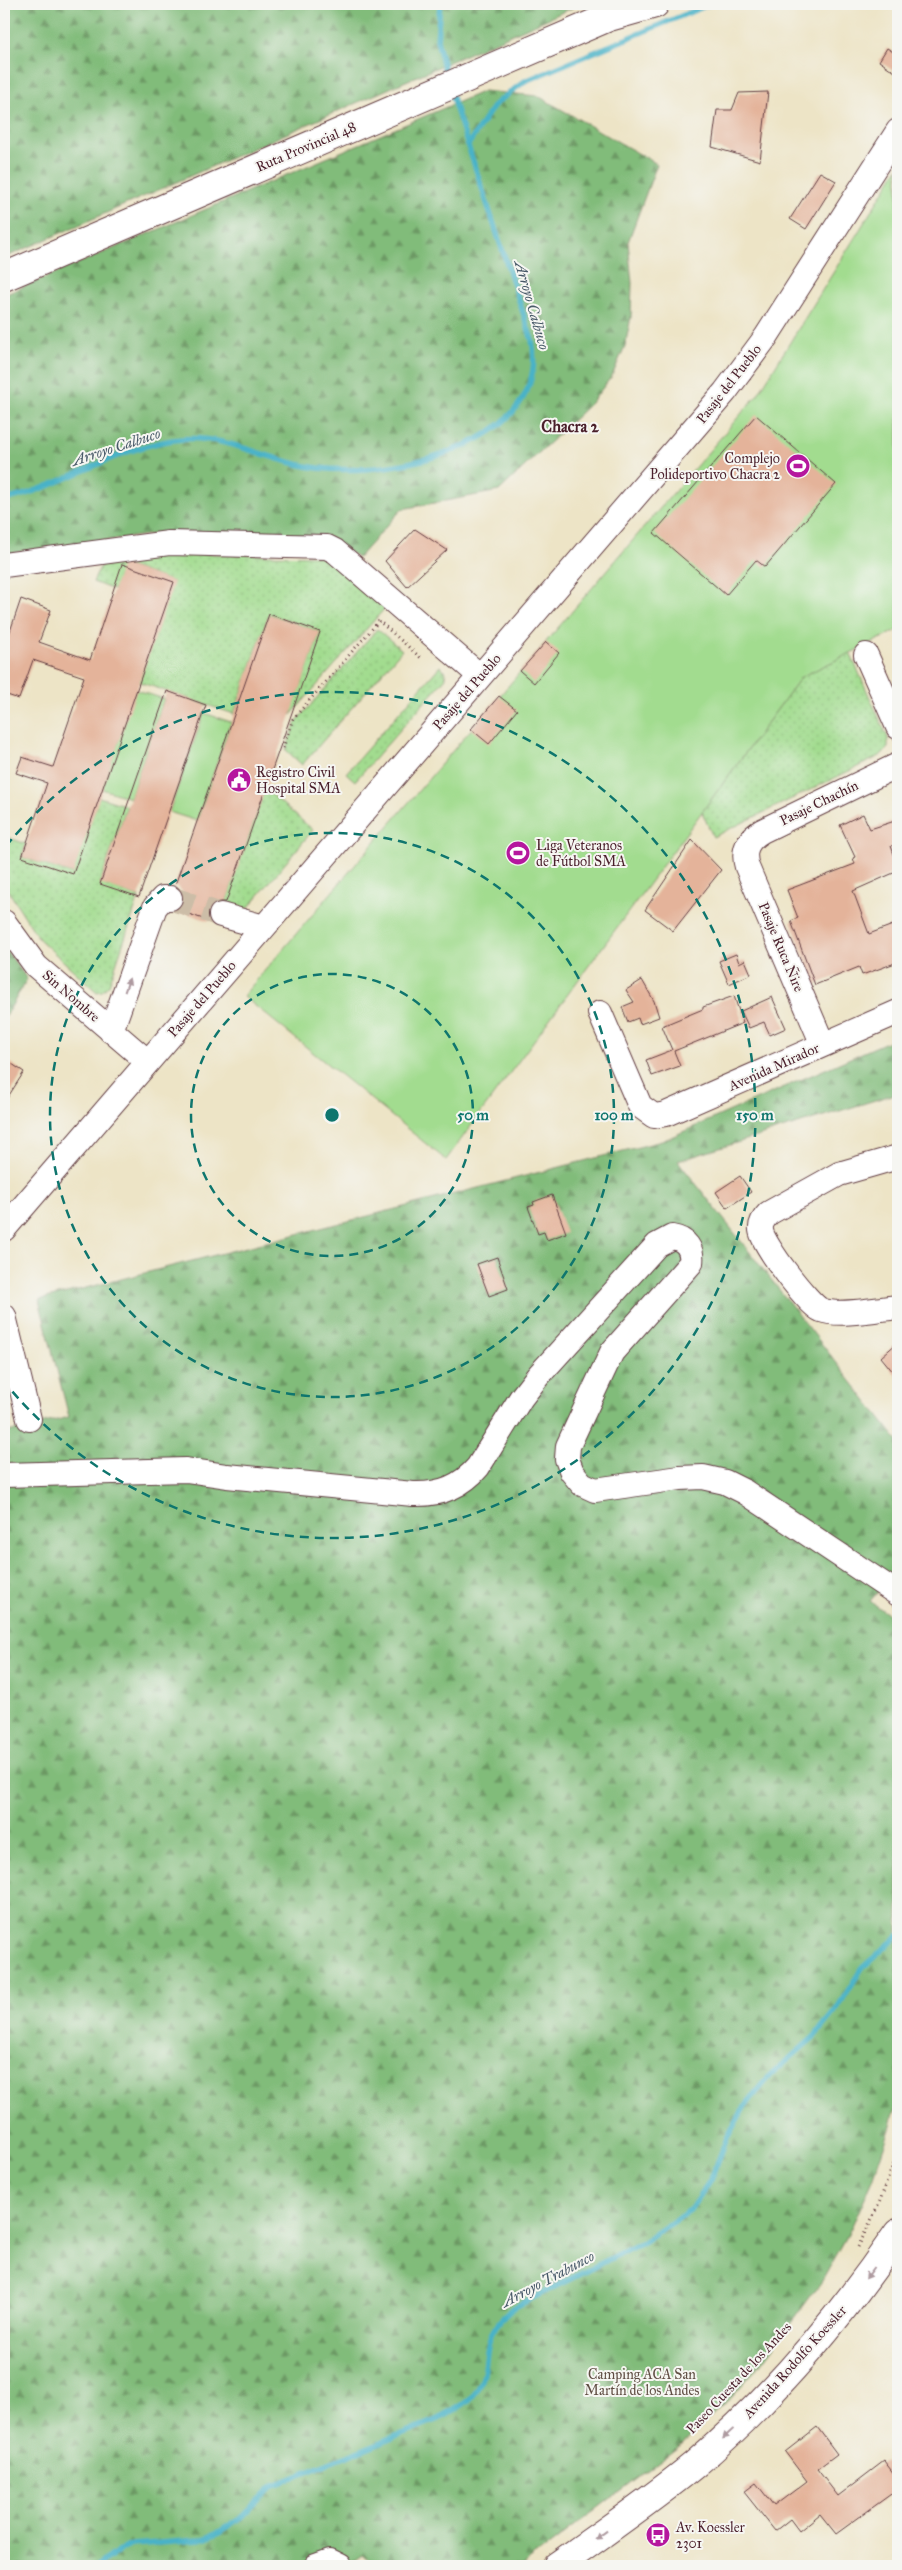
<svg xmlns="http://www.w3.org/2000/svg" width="902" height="2570" viewBox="0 0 902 2570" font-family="'IM FELL Great Primer',serif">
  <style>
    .grass { fill: url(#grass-dots); stroke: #767e5d }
    .forest { fill: url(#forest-firs); stroke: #666e52 }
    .garden { fill: #a2dc8f; stroke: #767e5d }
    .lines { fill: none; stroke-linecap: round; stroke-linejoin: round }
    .stream { stroke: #48b2c7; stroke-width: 5.5 }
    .building { fill: #e4b39a }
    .minor-tunnel { stroke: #ccbda7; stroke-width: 24; stroke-dasharray: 24 12; stroke-linecap: butt }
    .minor-casing { stroke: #623d42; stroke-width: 26 }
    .major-casing { stroke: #623d42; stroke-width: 30 }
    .path { stroke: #623d42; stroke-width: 3; stroke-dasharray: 1 4; stroke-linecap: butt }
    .minor { stroke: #fff; stroke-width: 24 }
    .major { stroke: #fff; stroke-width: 28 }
    .oneway { fill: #ae9aa0 }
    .ring { fill: none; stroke: #0f766e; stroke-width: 2.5; stroke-dasharray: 9 6 }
    .labels { text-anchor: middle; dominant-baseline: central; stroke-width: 4; stroke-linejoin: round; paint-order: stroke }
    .street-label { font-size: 14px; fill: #4a1f2b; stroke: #f6f6f2 }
    .poi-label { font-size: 14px; fill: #4a1f2b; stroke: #f6f6f2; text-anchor: start }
    .park-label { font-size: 14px; fill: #604e44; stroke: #f6f6f2 }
    .water-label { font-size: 15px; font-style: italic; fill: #495a69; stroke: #f6f6f2 }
    .quarter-label { font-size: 16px; font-weight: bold; fill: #4a1f2b; stroke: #f6f6f2 }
    .centre { fill: #0f766e; stroke: #f6f6f2; stroke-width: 2.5 }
    .ring-label { font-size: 15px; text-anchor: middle; font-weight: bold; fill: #0f766e; stroke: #f6f6f2; stroke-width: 4; stroke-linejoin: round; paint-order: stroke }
  </style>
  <defs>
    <pattern id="grass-dots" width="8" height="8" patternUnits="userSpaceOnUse" patternTransform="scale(1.25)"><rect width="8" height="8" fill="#a2dc8f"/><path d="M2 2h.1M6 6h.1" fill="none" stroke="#8dbc7c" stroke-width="1.8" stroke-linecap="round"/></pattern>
    <pattern id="forest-firs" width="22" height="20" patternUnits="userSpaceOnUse" patternTransform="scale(1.25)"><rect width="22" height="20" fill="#81bc7a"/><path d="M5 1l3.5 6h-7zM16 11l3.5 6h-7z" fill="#6c9864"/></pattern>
  </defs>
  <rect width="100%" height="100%" fill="#f6f6f2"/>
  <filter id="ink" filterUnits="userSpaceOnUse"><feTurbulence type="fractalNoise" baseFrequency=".02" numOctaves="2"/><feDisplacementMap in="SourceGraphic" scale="10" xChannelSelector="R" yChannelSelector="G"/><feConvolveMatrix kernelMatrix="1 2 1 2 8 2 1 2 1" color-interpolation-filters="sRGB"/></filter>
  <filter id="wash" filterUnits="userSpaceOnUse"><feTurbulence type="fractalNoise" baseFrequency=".0096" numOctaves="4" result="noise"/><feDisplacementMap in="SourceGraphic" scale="20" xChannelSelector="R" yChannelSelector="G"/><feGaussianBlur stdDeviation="1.12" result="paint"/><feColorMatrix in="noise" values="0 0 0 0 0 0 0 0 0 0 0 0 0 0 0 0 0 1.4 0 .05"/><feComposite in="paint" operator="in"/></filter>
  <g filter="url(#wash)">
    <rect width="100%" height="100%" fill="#ede4c6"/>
    <path class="grass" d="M 157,553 L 324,556 L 386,607 L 290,716 L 320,632 L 269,614 L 234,714 L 139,682 L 173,582 L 123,564 L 114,590 L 93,582 L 103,561 Z
      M 377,629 L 402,650 L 302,765 L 286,750 L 296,722 Z
      M 850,653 L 888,738 L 888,748 L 880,756 L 713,837 L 702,812 L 801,677 Z
      M 440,666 L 444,670 L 446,678 L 355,781 L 346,773 Z
      M 265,789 L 313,830 L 244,913 L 224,907 Z
      M 99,797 L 127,806 L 100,883 L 139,897 L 109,985 L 102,991 L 97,992 L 39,939 L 4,884 L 4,836 L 26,844 L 22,857 L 72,874 Z"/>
    <path class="forest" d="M 4,4 L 581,4 L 4,258 Z
      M 484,91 L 538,96 L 657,164 L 628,242 L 632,283 L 631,317 L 625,346 L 612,376 L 591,403 L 499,491 L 402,509 L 358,558 L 326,536 L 170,532 L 4,554 L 4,295 Z
      M 4,947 L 27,979 L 4,1019 Z
      M 898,1037 L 898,1093 L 678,1161 L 898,1441 L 898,1569 L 870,1601 L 898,1621 L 898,2096 L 891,2126 L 873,2179 L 851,2229 L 822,2281 L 759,2366 L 722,2407 L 682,2444 L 522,2566 L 375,2566 L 362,2555 L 346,2566 L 4,2566 L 4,1433 L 69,1417 L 39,1300 L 662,1141 Z"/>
    <path class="garden" d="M 898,168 L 898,630 L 801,677 L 446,1160 L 243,996 L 758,394 Z
      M 136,690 L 164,699 L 130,798 L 102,789 Z
      M 204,713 L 231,722 L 197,821 L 169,812 Z"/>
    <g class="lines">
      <path class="stream" d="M 440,4 L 437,40 L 447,80
        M 468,145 L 494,105 L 525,81 L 710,4
        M 4,500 C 65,487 118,445 182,439 C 229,435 272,463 318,468 C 394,477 552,446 532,340 L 451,94
        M 97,2566 L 117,2551 L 132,2545 L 200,2540 L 216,2534 L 242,2517 L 272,2486 L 436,2420 C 448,2414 462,2407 472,2397 C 499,2366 470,2340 515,2307 L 643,2242 L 690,2210 L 711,2179 L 727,2138 L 745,2106 L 771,2075 L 815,2036 L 836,2010 L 862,1968 L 898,1936"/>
    </g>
    <g id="blocks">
      <path class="building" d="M 887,48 L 898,55 L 898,74 L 879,61 Z
        M 768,92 L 760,161 L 712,147 L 717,110 L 732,110 L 739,93 Z
        M 820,172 L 836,181 L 806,229 L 790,219 Z
        M 756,415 L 836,484 L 765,567 L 756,560 L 726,595 L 654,533 Z
        M 415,529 L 447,550 L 407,587 L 385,561 Z
        M 122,564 L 174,582 L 73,874 L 22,857 L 47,783 L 16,773 L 22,757 L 53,767 L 84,677 L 33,660 L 19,699 L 4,694 L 4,649 L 21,599 L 51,610 L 39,642 L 90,660 Z
        M 269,614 L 320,632 L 226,902 L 218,902 L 211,906 L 208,912 L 209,921 L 177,910 L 182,904 L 184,898 L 182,891 L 175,885 Z
        M 546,642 L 559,653 L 534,683 L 520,671 Z
        M 167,691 L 206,705 L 139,897 L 100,884 Z
        M 499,696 L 517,710 L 489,744 L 471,729 Z
        M 863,814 L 870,829 L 898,820 L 898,844 L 891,846 L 898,865 L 898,871 L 853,891 L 869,934 L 898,923 L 898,962 L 862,975 L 859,967 L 815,985 L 791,921 L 798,918 L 787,890 L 855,864 L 853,858 L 855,857 L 840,825 Z
        M 692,840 L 721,870 L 673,931 L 645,910 Z
        M 736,954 L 739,963 L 745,960 L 751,974 L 729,984 L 719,961 Z
        M 642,980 L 654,1001 L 659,1017 L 640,1024 L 638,1018 L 628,1022 L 622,1007 L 634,1002 L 626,990 Z
        M 734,996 L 743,1023 L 674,1051 L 680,1066 L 652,1076 L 646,1060 L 672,1050 L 662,1026 L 703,1009 L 703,1007 Z
        M 772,997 L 786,1028 L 770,1035 L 764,1022 L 749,1028 L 741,1011 Z
        M 9,1062 L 24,1072 L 4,1103 L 4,1070 Z
        M 740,1176 L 751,1192 L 727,1208 L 716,1192 Z
        M 552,1195 L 566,1233 L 547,1240 L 544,1232 L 538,1234 L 528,1207 L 534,1205 L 533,1202 Z
        M 497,1257 L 508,1289 L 489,1296 L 477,1264 Z
        M 898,1342 L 898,1378 L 881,1357 Z
        M 817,2427 L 837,2454 L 817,2469 L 838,2496 L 884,2461 L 898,2479 L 898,2489 L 836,2534 L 820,2514 L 799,2531 L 790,2519 L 775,2531 L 744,2492 L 756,2483 L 774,2506 L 807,2481 L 785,2452 Z"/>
    </g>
  </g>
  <g filter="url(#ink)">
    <use href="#blocks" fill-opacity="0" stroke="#623d42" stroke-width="1"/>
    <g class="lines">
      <path class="minor-tunnel" d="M 170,898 L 221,915"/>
      <defs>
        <path id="minor" d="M 4,565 L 169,543 L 327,547 L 335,551 L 480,676
          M 866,655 L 898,727
          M 221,915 L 264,927
          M 4,922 L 36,966 L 148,1062
          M 600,1013 L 640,1106 L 654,1116 L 666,1114 L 898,1012
          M 111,1031 L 155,907 L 163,898 L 170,898
          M 823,1045 L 747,867 C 742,850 747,840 762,831 L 898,765
          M 898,1157 L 839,1174 L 769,1213 C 764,1218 760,1223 761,1230 C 762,1244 809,1305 821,1310 C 839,1317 878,1309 898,1307
          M 4,1229 L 725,392 L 766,337 L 898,131
          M 4,1316 L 29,1419
          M 4,1475 L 186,1470 L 227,1476 L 413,1494 C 440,1495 461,1487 478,1467 L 521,1398 L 538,1376 L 657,1245 L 672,1237 C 686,1239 693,1249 691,1263 L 612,1352 L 568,1446 L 567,1459 L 572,1472 L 582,1484 L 595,1490 L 680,1478 L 703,1477 L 725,1482 L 745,1492 L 898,1594
          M 316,2566 L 330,2561 L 340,2566"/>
        <path id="major" d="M 4,277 L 609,17 L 655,4
          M 557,2566 C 603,2533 650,2501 694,2465 C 773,2398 840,2318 898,2233"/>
      </defs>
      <use href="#minor" class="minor-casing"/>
      <use href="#major" class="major-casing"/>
      <path class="path" d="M 283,748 L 293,719 L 379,621 L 421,658
        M 858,2247 L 878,2206 L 898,2151"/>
      <use href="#minor" class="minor"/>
      <use href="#major" class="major"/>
    </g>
    <defs><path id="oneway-solid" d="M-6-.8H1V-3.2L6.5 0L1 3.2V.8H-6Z" transform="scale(1.25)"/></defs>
    <g class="oneway">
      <use href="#oneway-solid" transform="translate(127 985) rotate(-71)"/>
      <use href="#oneway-solid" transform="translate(870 2273) rotate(127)"/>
      <use href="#oneway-solid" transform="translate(728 2434) rotate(137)"/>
      <use href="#oneway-solid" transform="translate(601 2535) rotate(144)"/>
    </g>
  </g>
  <g class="ring">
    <circle cx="332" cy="1115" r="141"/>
    <circle cx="332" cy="1115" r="282"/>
    <path d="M6 846A423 423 0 1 1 6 1384"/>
  </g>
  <defs>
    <symbol id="stadium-disc" viewBox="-11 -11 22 22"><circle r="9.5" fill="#b5179e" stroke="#f6f6f2"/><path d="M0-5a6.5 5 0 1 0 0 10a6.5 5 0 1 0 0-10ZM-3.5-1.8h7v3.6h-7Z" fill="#fff"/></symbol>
    <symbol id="civic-disc" viewBox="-11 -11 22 22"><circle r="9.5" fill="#b5179e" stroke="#f6f6f2"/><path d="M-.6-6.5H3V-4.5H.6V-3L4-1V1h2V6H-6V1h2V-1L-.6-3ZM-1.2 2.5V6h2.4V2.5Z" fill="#fff"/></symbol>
    <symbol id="bus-disc" viewBox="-11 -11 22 22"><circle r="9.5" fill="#b5179e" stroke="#f6f6f2"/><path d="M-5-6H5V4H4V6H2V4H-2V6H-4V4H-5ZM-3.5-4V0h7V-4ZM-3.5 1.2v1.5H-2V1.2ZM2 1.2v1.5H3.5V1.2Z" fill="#fff"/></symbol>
  </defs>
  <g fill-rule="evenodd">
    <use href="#stadium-disc" x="784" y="452" width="28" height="28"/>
    <use href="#civic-disc" x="225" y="766" width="28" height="28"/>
    <use href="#stadium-disc" x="504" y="839" width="28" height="28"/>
    <use href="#bus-disc" x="644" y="2521" width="28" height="28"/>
  </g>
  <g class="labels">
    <g class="street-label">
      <text transform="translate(306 147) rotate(-23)">Ruta Provincial 48</text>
      <text transform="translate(729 384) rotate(-52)">Pasaje del Pueblo</text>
      <text transform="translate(467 692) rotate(-49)">Pasaje del Pueblo</text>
      <text transform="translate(819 803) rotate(-26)">Pasaje Chachín</text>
      <text transform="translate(781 947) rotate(67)">Pasaje Ruca Ñire</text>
      <text transform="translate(71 996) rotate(41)">Sin Nombre</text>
      <text transform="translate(202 999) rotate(-49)">Pasaje del Pueblo</text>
      <text transform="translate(774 1067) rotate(-24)">Avenida Mirador</text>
      <text transform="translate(795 2362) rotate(-48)">Avenida Rodolfo Koessler</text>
      <text transform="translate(739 2378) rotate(-47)">Paseo Cuesta de los Andes</text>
    </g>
    <g class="poi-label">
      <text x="780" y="458" text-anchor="end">Complejo<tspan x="780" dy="16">Polideportivo Chacra 2</tspan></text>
      <text x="256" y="772">Registro Civil<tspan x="256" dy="16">Hospital SMA</tspan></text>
      <text x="536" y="845">Liga Veteranos<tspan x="536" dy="16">de Fútbol SMA</tspan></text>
      <text x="676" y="2527">Av. Koessler<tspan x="676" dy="16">2301</tspan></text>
    </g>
    <g class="park-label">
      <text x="642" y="2374">Camping ACA San<tspan x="642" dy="16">Martín de los Andes</tspan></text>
    </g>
    <g class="water-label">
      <text transform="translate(532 305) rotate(74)">Arroyo Calbuco</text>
      <text transform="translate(116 447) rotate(-18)">Arroyo Calbuco</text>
      <text transform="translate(548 2279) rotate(-28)">Arroyo Trabunco</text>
    </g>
    <g class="quarter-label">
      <text x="570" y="426">Chacra 2</text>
    </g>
  </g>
  <circle cx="332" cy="1115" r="8" class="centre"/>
  <g class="ring-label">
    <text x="473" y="1120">50 m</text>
    <text x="614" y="1120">100 m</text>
    <text x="755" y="1120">150 m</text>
  </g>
  <rect width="902" height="2570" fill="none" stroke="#f6f6f2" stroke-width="20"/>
</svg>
